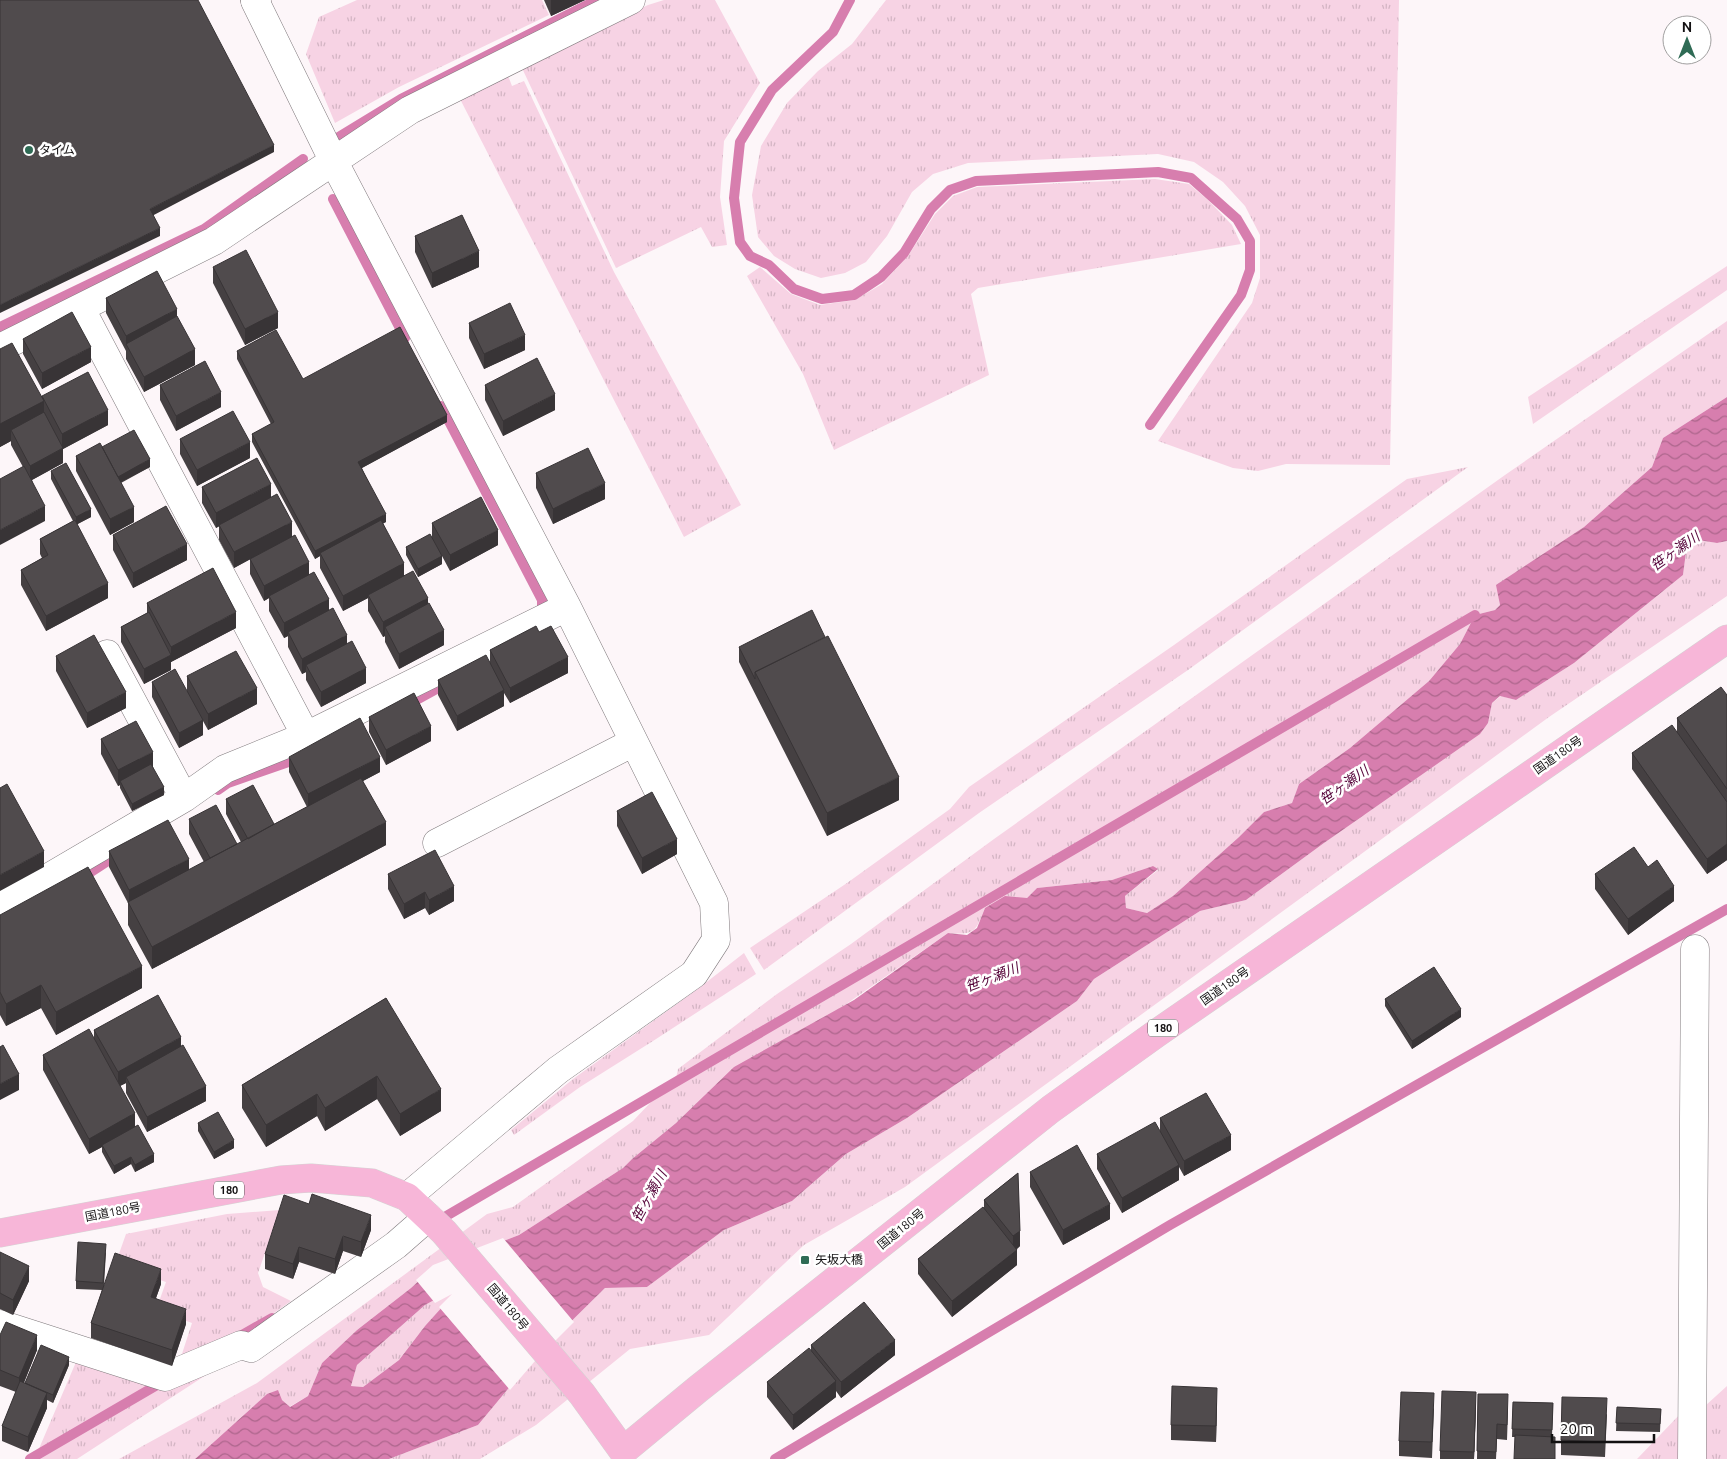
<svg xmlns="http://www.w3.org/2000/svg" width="1727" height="1459" viewBox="0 0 1727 1459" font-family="Ubuntu,'Noto Sans JP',sans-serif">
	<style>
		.grass { fill: url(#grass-tufts) }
		.water { fill: url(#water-waves); fill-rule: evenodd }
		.pier { fill: #fdf6f9 }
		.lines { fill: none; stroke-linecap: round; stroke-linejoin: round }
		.stream { stroke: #d77eae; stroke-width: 10 }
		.minor-casing { stroke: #7f797c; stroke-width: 29 }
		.secondary-casing { stroke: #7f797c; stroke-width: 29 }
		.trunk-casing { stroke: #d5d4d4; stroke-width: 29 }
		.minor { stroke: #fff; stroke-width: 28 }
		.secondary { stroke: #fff; stroke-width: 28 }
		.trunk { stroke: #f7b6d8; stroke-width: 28 }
		.wall { fill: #454042 }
		.shaded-wall { fill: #383436 }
		.building { fill: #504b4d; stroke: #383436 }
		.poi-dot { fill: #2f6b55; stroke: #fff; stroke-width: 2 }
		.labels { text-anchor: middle; stroke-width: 5; stroke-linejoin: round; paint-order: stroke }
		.shield { fill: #fff; stroke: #5a5859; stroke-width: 1 }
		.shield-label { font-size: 11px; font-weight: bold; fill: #131112 }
		.poi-label { font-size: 12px; fill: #131112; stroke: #fff; text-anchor: start }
		.street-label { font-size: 12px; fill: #131112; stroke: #fff }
		.water-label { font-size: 14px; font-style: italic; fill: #57063b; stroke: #fff }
	</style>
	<defs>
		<pattern id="grass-tufts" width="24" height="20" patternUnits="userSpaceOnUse" patternTransform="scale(1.25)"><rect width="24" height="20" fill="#f7d3e4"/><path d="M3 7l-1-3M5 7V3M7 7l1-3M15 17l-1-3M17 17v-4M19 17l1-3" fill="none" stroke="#d3b4c3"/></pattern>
		<pattern id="water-waves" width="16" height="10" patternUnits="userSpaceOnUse" patternTransform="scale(1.25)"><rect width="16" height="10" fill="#d77eae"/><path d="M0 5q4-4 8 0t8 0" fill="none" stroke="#ad668c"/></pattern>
	</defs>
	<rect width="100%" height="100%" fill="#fdf6f9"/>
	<path class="grass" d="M357,0H542L549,15L399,87L335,123L306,54L319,17Z
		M664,0H715L760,83L724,141L720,197L727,245L712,247L701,227L616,268L521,66L648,5Z
		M886,0H1399L1390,465L1286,464L1258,471L1233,468L1158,441L1252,303L1260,278V235L1245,206L1223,182L1194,162L1158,154L968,163L933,174L912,192L887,236L866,262L845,273L821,278L795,269L774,256L758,237L752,195L761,146L787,103L818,71L852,44Z
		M507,73L512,86L524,81L614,272L741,505L684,537L459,97Z
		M1155,179L1189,184L1208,200L1232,225L1241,244L978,288L971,294L989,375L834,450L803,374L747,276L760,267L791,294L820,305L855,300L882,284L908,256L935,214L953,196L977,187Z
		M1727,266V290L1533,424L1528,397Z
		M1727,321V397L1663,438L1652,467L1584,527L1497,585L1500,605L1495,610L1475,615L1460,644L1429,681L1350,748L1299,784L1292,803L1264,812L1239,837L1173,896L1147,913L1126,908L1125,896L1158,870L1153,866L1112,880L1037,888L1027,898L985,908C975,932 976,935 948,933L676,1123L632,1159L623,1168L519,1235L434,1267L411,1288L357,1330L322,1363L308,1396L289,1407L282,1400L267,1394L195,1459H119L257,1383L487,1214L513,1207L633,1121L650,1103L675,1083L678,1069L777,994L851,944L994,839L1505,475Z
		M1468,467L1188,670L979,813L764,970L750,948L847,883L950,809L969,787L1174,645L1407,479Z
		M1699,540L1717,543L1727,541V596L1549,717L905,1187L804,1245L709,1335L630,1349L536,1425L480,1459H389L478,1425L533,1359L605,1288L647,1287L724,1230L792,1201L846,1154L907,1118L1077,1001L1094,979L1200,911L1246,900L1488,723L1492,703L1501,696L1516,700L1574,663L1683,575L1686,552Z
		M744,953L756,974L653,1041L580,1087L514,1135L511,1130L573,1079L699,988Z
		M280,1210L258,1273L263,1287L291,1301L239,1338L180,1360L192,1323L156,1310L166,1282L115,1265L126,1234L227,1214Z
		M464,1284L425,1326L399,1360L363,1387L351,1386L357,1365L425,1305Z
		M76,1362L223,1364L77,1459H25L38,1451Z
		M1727,1386V1459H1705V1406Z
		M1684,1410V1459H1637Z"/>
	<path class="water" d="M1727,397V541L1717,543L1698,540L1686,552L1683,575L1574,663L1516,700L1500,696L1492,703L1488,723L1480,734L1324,843L1246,900L1200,911L1094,979L1077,1001L907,1118L846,1154L792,1201L724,1230L647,1287L605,1288L533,1359L478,1425L389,1459H195L267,1394L278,1390L282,1400L290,1407L308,1396L322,1363L357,1330L411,1288L434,1267L519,1235L623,1168L632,1159L676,1123L734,1067L854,1000L948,933L967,935L977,928L985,908L1005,896L1027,898L1037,888L1112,880L1153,866L1158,869L1125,896L1126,908L1147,913L1173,896L1239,837L1264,812L1292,803L1299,784L1350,748L1429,681L1460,644L1475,615L1495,610L1500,605L1496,585L1584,527L1652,467L1663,438ZM462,1285L425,1326L399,1360L363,1387L351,1386L357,1365L425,1305Z"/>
	<path class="pier" d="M503,1238L574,1322L535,1361L510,1390L439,1307L452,1294L435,1303L416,1280L433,1265Z"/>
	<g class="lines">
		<path class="stream" d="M850,0L833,32L772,90L740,142L734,198L740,242L750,256L769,265L794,289L822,299L854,295L881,277L904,253L931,209L950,190L976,181L1158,172L1191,178L1237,219L1250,241V270L1241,295L1150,425
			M337,138L401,99L597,0
			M333,199L405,338
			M0,327L204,229L303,159
			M441,406L542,600V617
			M407,705L449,682
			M218,790L228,783L300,758
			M80,879L120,853
			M436,1222L1475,615
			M235,1339L272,1318
			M30,1459L164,1381
			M775,1459L1170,1225L1727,909"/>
		<defs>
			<path id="minor" d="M255,1L334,162L567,607L714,903L716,940L694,974L558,1070L407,1197
				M81,309L306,736
				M0,348L214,241L410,110L631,0
				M107,654L184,798
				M437,843L634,742
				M0,906L184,798L225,769L306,736L567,607
				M0,1324L165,1377L241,1345L251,1348L396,1245L428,1217
				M1692,1459L1695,949"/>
			<path id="secondary" d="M255,0H257"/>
			<path id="trunk" d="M0,1233L281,1180L311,1178L372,1183L407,1197L444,1232L582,1394L623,1451L698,1389L1051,1109L1157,1033L1727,639"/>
		</defs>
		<use href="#minor" class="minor-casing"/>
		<use href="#secondary" class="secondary-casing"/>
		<use href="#trunk" class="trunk-casing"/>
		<use href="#minor" class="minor"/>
		<use href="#secondary" class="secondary"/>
		<use href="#trunk" class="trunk"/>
	</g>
	<path class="wall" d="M544,0H585L551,16Z
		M415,236L479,267L432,288L415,252Z
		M213,267L278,328L245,345L213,283Z
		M106,298L177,317L195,365L144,392L126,359V351L106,313Z
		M469,323L525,350L484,369L469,338Z
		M23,339L91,362L42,389L23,354Z
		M0,349L42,398V396L108,425L63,449V463L32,480L45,521L23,467L11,445V441L0,447Z
		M237,351L303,379L447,422L362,468L386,522L383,523L404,576L428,604L444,645L399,669L385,642V636L383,637L368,611V598L343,611L320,568V556L315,559L252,442V434L271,424L237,359Z
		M160,385L221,407L176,431L160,400Z
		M485,385L555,410L503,436L485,400Z
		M180,439L250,458L197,486L180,454Z
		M102,447L150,467L121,483L134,522L110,535L76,471V456Z
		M51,471L91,517L77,524L108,598L46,631L21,585V570L42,558L40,554V539L73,521L51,479Z
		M536,473L605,499L553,524L536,488Z
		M202,487L271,498L292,536L309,575L347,644L366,683L321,707L306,680V672L302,674L288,647V636L284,638L269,611V598L264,601L250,574V559L234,568L219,540V526L216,528L202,503Z
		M432,523L498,545L450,571L442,556V564L418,577L406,555V547L432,537Z
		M113,535L187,560L133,588L113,550Z
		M147,603L236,628L171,662V670L144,684L121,642V627L147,613Z
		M539,632L568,673L510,703L504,693V706L457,731L438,695V680L490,663V650Z
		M739,647L899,800L827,836L739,662Z
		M56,656L126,708L87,728L56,671Z
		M187,676L257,704L208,730L203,721V735L179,748L152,697V682L187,691Z
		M1727,695V860L1707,874L1632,769V753L1677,731V718Z
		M369,717L431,741L386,765L369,732Z
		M101,739L153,767L164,795L132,811L120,788V785L118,786L101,754Z
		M289,757L380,772L363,781L386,845L152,969L128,925V903L109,867V851L189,870L204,862L189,834V819L237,844L241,842L226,814V799L274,824L307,807L289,772Z
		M617,811L677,854L642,874L617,826Z
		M1648,867L1674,901L1628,935L1595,889V874Z
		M388,874L454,901L429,915L425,908L404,919L388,889Z
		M0,915L142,988L56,1035L41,1008L6,1026L0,1015Z
		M386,998L441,1111L400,1136L377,1099L325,1131L317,1116L266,1147L242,1108V1085Z
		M1385,999L1461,1017L1412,1049L1385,1006Z
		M94,1030L181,1047L206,1101L147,1132L126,1093V1083L120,1086L135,1126L154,1162L135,1172L131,1164L114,1174L102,1152V1147L89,1154L43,1070V1055L94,1039Z
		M1160,1118L1231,1150L1184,1176L1179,1167V1180L1122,1213L1097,1169V1154L1160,1132Z
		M198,1123L234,1148L214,1159L198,1131Z
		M1030,1172L1110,1219L1063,1245L1030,1187Z
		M1018,1173L1020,1246L1017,1249V1265L952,1317L918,1274V1259L984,1208V1200Z
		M371,1230L361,1257L343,1251L335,1274L299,1262L293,1279L265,1269V1254Z
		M0,1252L29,1281L13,1315L0,1309Z
		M106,1252L104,1286L161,1284L156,1298L186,1324L172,1366L91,1338V1323L102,1290L76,1289V1281Z
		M0,1335L37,1350L24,1383H25L69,1365L53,1403L47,1400V1408L28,1452L2,1441V1426L16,1392L0,1386Z
		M811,1345L895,1355L841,1398L836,1391V1397L793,1430L767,1397V1382L811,1351Z
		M1478,1394L1508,1410L1507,1440L1497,1439L1496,1459H1477Z
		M1513,1402L1553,1403L1552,1437H1512Z
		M1217,1403L1216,1442L1171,1440V1425Z
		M1476,1407L1474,1459H1440V1451Z
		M1617,1407L1661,1409L1660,1432L1616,1431Z
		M1434,1408L1432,1458L1399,1456V1441Z
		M1607,1414L1605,1457L1561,1455V1440Z"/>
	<path class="shaded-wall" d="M551,0H585L551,16Z
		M274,145V152L150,217V209Z
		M160,228V236L0,313V305Z
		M479,251V267L432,288V273Z
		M177,309V324L126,344V336Z
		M278,312V328L245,345V329Z
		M525,335V350L484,369V354Z
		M91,347V362L42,389V373Z
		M195,349V365L144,392V377Z
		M221,392V407L176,431V416Z
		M555,394V410L503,436V421Z
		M44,401V423L11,430V441L0,447V424Z
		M108,410V425L63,449V463L30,481V466L62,449V434Z
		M447,415V422L358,470V462Z
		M250,442V458L197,486V470Z
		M150,459V467L117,484V477Z
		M605,483V499L553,524V509Z
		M271,484V499L216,528V513Z
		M45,506V521L0,545V530Z
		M134,507V522L110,535V519Z
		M91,509V517L76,525V517Z
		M386,514V522L322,556L320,553V556L315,559V551Z
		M292,522V537L234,568V552Z
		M498,530V545L450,571V555Z
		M187,544V560L133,588V573Z
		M442,556V564L418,577V569Z
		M309,562V577L269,596V598L264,601V586Z
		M404,563V579L368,595V598L343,611V596Z
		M108,583V598L46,631V616Z
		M428,598V613L385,627V636L383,637V622Z
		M329,599V614L288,632V636L284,638V623Z
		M236,612V628L171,662V670L144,684V669L171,655V647Z
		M444,630V645L399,669V654Z
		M347,635V650L306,665V672L302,674V659Z
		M568,657V673L510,703V688Z
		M366,668V683L321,707V692Z
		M257,688V704L208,730V714Z
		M504,690V706L457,731V716Z
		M126,692V708L87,728V713Z
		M203,720V735L179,748V733Z
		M431,726V741L386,765V750Z
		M153,752V767L120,781V785L118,786V770Z
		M380,757V772L308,810V794Z
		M899,777V800L827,836V813Z
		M164,787V795L132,811V804Z
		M386,822V845L152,969V947Z
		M677,839V854L642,874V858Z
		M1727,844V860L1707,874V859Z
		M44,851V867L0,891V875Z
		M189,859V874L129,905V890Z
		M454,886V901L429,915V900Z
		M1674,886V901L1628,935V919Z
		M425,892V908L404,919V904Z
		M142,966V988L56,1035V1012Z
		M41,985V1008L6,1026V1004Z
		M1461,1009V1017L1412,1049V1041Z
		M181,1037V1053L126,1077V1083L118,1087V1072Z
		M19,1074V1090L0,1100V1084Z
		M377,1076V1099L325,1131V1108Z
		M206,1086V1101L147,1132V1117Z
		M441,1089V1111L400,1136V1114Z
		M317,1094V1116L266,1147V1125Z
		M135,1113V1128L102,1145V1147L89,1154V1139Z
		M1231,1135V1150L1184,1176V1161Z
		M234,1140V1148L214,1159V1152Z
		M154,1154V1162L135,1172V1165Z
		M131,1157V1164L114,1174V1166Z
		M1179,1165V1180L1122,1213V1198Z
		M1110,1204V1219L1063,1245V1230Z
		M371,1215V1230L361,1257V1242Z
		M1020,1231V1246L1013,1252V1236Z
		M343,1236V1251L335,1274V1259Z
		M299,1247V1262L293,1279V1264Z
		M1017,1250V1265L952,1317V1301Z
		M29,1266V1281L13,1315V1300Z
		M161,1269V1284L151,1312V1297Z
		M186,1309V1324L172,1366V1350Z
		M37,1335V1350L19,1394V1378Z
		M895,1340V1355L841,1398V1382Z
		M69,1357V1365L53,1403V1395Z
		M836,1381V1397L793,1430V1415Z
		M1217,1388V1403L1216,1442V1426Z
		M1476,1392V1407L1474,1459V1452Z
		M47,1393V1408L28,1452V1437Z"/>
	<path class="building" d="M0,0H198L274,145L150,209L160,228L0,305Z
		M462,215L479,251L432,273L415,236Z
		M246,250L278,312L245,329L213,267Z
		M157,271L177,309L126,336L106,298Z
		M510,303L525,335L484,354L469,323Z
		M72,312L91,347L42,373L23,339Z
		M177,316L195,349L144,377L126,344Z
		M400,327L447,415L358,462L386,514L315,551L252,434L274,422L237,351L276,330L303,379Z
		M12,343L44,401L0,424V349Z
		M537,358L555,394L503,421L485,385Z
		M205,361L221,392L176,416L160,385Z
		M88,372L108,410L62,434L42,396Z
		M233,411L250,442L197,470L180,439Z
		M44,412L63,448L30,466L11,430Z
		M134,430L150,459L118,477L102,447Z
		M100,443L134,507L110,519L76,456Z
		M588,448L605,483L553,509L536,473Z
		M257,458L271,484L216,513L202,487Z
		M66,463L91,509L76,517L51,471Z
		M24,466L45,506L0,530V479Z
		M277,494L292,522L234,552L219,525Z
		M481,497L498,530L450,555L432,523Z
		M166,506L187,544L133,573L113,535Z
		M75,520L108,583L46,616L21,570L48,555L40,539Z
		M381,520L404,563L343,596L320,553Z
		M430,534L442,556L418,569L406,547Z
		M295,535L309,562L264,586L250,559Z
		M213,568L236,612L171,647L147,603Z
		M413,571L428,598L383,622L368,595Z
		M314,572L329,599L284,623L269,596Z
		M429,603L444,630L399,654L385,627Z
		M333,608L347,635L302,659L288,632Z
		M812,610L825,637L755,672V679L739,647Z
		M149,612L171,655L144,669L121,627Z
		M536,626L539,632L551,626L568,657L510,688L490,650Z
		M94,635L126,692L87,713L56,656Z
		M828,636L899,777L827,813L755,672Z
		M352,641L366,668L321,692L306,665Z
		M236,651L257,688L208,714L187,676Z
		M486,655L504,690L457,716L438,680Z
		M175,669L203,720L179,733L152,682Z
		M1721,687L1727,695V789L1677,718Z
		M414,693L431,726L386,750L369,717Z
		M360,718L380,757L308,794L289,757Z
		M136,721L153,752L118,770L101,739Z
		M1672,725L1727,802V844L1707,859L1632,753Z
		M151,764L164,787L132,804L120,781Z
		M361,778L386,822L152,947L128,902Z
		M7,784L44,851L0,875V788Z
		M253,785L274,824L248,839L226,799Z
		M652,792L677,839L642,858L617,811Z
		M216,805L237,844L210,858L189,819Z
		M168,820L189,859L129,890L109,851Z
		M1634,847L1648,867L1657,860L1674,886L1628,919L1595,874Z
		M435,850L454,886L429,900L425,892L404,904L388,874Z
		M88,867L142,966L56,1012L41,985L6,1004L0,992V915Z
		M1434,967L1461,1009L1412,1041L1385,999Z
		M158,995L181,1037L118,1072L94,1030Z
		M386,998L441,1089L400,1114L377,1076L325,1108L317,1094L266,1125L242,1085Z
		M89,1029L135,1113L89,1139L43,1055Z
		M3,1045L19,1074L0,1084V1047Z
		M183,1045L206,1086L147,1117L126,1077Z
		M1206,1093L1231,1135L1184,1161L1160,1118Z
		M218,1112L234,1140L214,1152L198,1123Z
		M1155,1122L1179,1165L1122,1198L1097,1154Z
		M138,1125L154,1154L135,1165L131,1157L114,1166L102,1145Z
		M1077,1145L1110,1204L1063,1230L1030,1172Z
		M1018,1173L1020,1231L1013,1236L984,1200Z
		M312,1194L371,1215L361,1242L343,1236L335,1259L299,1247L293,1264L265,1254L284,1195L309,1204Z
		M983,1207L1017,1250L952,1301L918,1259Z
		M78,1242L106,1244L103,1283L76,1281Z
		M0,1252L29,1266L13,1300L0,1293Z
		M115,1253L161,1269L151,1297L186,1309L172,1350L91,1323Z
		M864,1302L895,1340L841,1382L811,1345Z
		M6,1322L37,1335L19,1378L0,1370V1335Z
		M41,1345L69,1357L53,1395L25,1383Z
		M809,1348L836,1381L793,1415L767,1382Z
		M20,1381L47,1393L28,1437L2,1426Z
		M1172,1386L1217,1388L1216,1426L1171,1425Z
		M1442,1391L1476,1392L1474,1452L1440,1451Z
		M1401,1392L1434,1393L1432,1442L1399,1441Z
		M1478,1394H1508L1507,1425L1497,1424L1496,1452L1477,1451Z
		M1562,1397L1607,1398L1605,1442L1561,1440Z
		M1513,1402L1553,1403L1552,1430L1512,1429Z
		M1617,1407L1661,1409L1660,1424L1616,1423Z
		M1515,1435L1555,1437V1459H1514Z"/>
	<g class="poi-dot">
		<circle cx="29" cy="150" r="5"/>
		<rect x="800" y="1255" width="10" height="10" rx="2.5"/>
	</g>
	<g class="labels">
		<g class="shield">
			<rect x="1148" y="1019.5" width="30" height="17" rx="4"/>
			<rect x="214" y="1181.5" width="30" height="17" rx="4"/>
		</g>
		<g class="shield-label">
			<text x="1163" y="1032">180</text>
			<text x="229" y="1194">180</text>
		</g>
		<g class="poi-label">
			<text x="39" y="154">タイム</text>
			<text x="815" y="1264">矢坂大橋</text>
		</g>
		<g class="street-label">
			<text transform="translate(1558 755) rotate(-35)" y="4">国道180号</text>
			<text transform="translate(1225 986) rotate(-35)" y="4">国道180号</text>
			<text transform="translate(113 1212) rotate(-11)" y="4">国道180号</text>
			<text transform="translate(901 1229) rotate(-39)" y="4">国道180号</text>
			<text transform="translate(508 1307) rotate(50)" y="4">国道180号</text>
		</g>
		<g class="water-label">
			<text transform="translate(1675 551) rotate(-35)" y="5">笹ヶ瀬川</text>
			<text transform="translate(1344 785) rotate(-35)" y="5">笹ヶ瀬川</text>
			<text transform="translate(992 977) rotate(-21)" y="5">笹ヶ瀬川</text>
			<text transform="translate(649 1196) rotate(-61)" y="5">笹ヶ瀬川</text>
		</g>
	</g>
	<g transform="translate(1687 40)"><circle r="24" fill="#ffffff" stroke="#a1a0a0"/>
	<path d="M0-4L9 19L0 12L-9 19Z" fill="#2f6b55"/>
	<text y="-8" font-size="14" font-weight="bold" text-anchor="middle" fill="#131112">N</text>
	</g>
	<path d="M1552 1434v8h102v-8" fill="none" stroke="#131112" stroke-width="2.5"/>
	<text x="1560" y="1434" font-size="15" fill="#131112" stroke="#ffffff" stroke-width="4" paint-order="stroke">20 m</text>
</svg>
